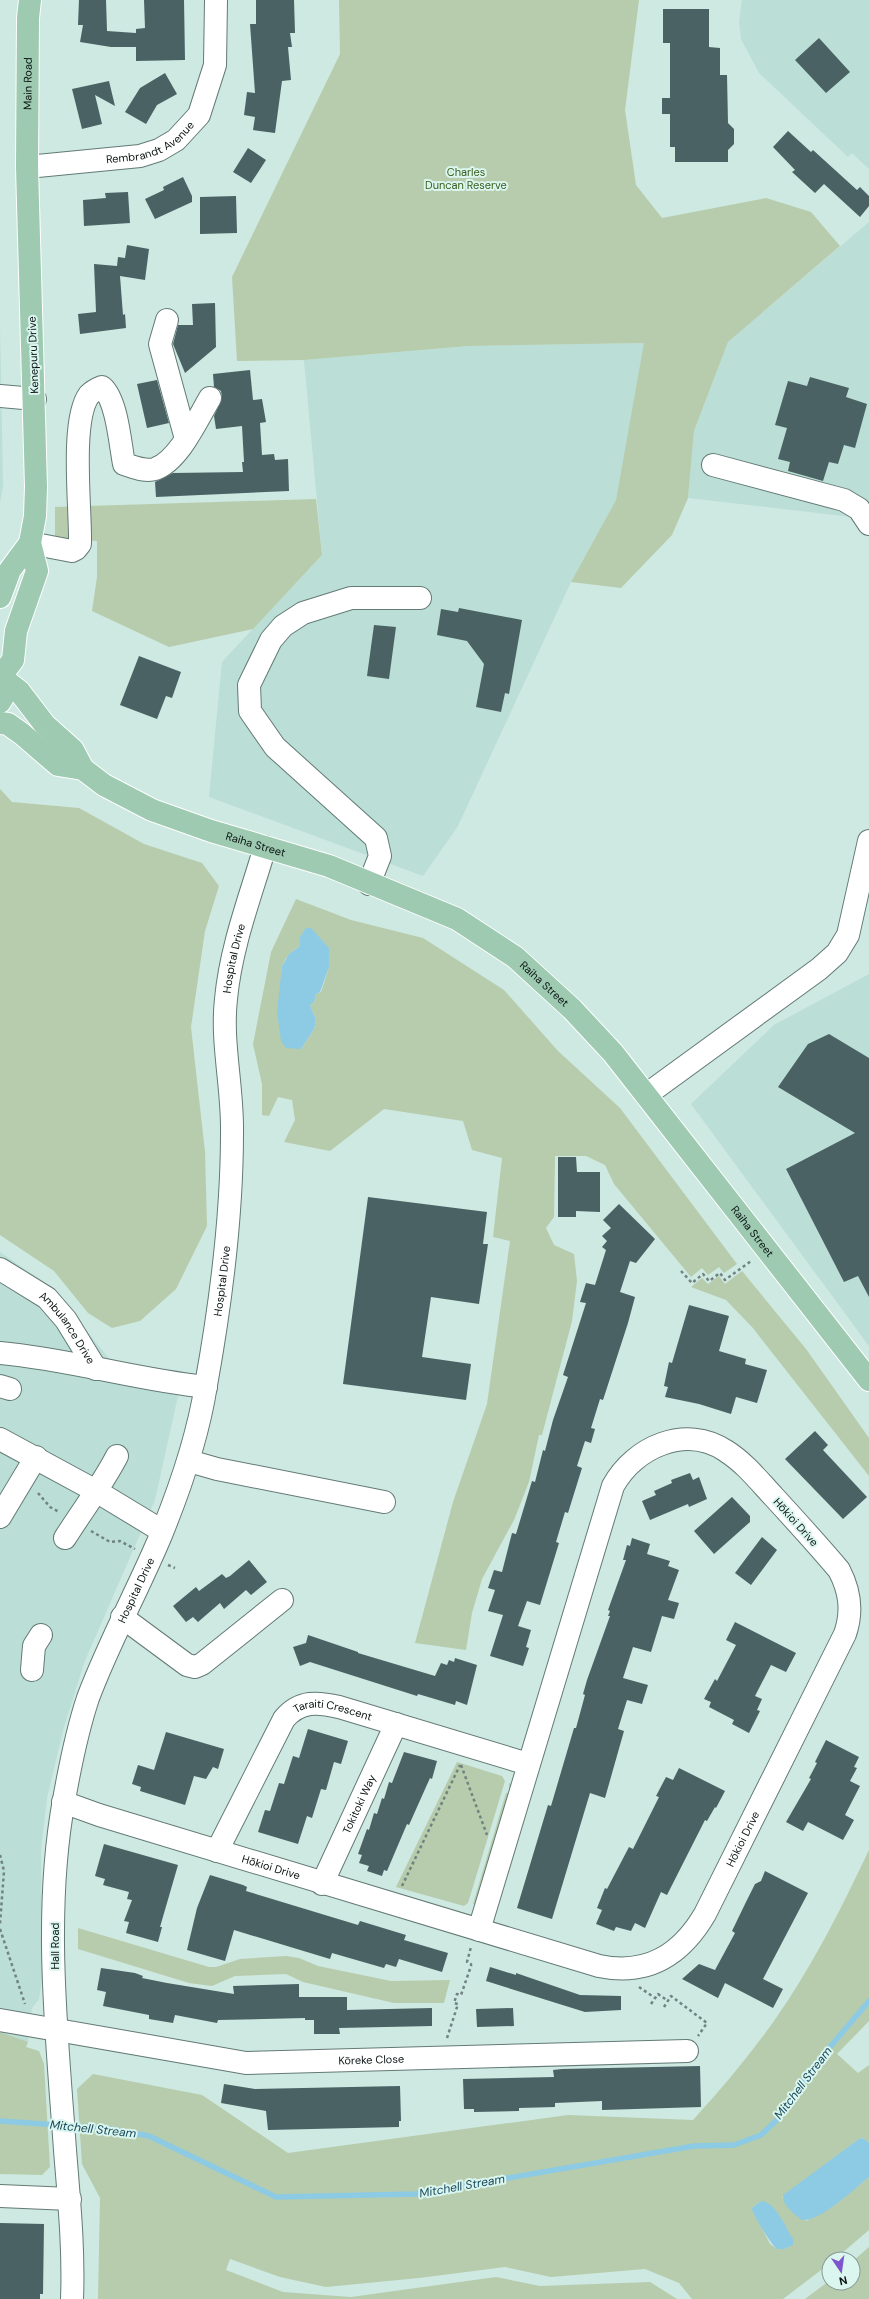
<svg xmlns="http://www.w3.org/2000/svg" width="869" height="2299" viewBox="0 0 869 2299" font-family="'DM Sans',sans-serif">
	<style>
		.built { fill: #bbded6 }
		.green { fill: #b7ccac; fill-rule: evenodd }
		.water { fill: #8dcae4 }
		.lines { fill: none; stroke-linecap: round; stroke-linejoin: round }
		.stream { stroke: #8dcae4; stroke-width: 5.5 }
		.building { fill: #4a6264 }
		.minor-casing { stroke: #637a75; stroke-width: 24 }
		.major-casing { stroke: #fff; stroke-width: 24 }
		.path { stroke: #718380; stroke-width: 2.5; stroke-dasharray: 3 3; stroke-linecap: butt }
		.minor { stroke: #fff; stroke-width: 22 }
		.major { stroke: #9dcab0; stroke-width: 22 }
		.labels { text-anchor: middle; stroke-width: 4; stroke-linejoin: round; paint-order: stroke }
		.street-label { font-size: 11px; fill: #0a1312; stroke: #dbf5ef }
		.park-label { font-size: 11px; fill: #3b6020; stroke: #dbf5ef }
		.water-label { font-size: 12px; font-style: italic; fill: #16495b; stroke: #dbf5ef }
	</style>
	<rect width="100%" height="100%" fill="#cee8e2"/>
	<path class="built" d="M742,0H869V169L852,153L848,157L759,73L741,39L739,22Z
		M869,222V519L688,498L694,431L728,342Z
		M0,326L3,486L0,503Z
		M645,343L616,500L571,582L458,826L423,876L209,797L222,662L322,555L304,360L468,346Z
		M869,974V1346L691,1104L774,1025Z
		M0,1252L51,1287L111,1361L183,1373L155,1500L84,1663L64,1727L47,1798L41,1849L42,1979L39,1999L32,2008L28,2042L0,2032Z"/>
	<path class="green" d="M339,0H639L625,110L636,185L662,218L766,198L811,212L840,246L728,342L694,431L688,498L672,535L621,588L571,582L616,500L644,343L468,346L304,360L237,361L232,277L340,54Z
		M316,499L322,555L253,629L169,647L92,611L97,577V541L55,538V507Z
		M0,789L12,802L79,808L144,844L202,863L219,886L205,931L191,1027L205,1152L207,1226L176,1289L140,1321L112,1328L88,1313L54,1271L0,1235Z
		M296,899L351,920L423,938L504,990L558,1051L620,1108L737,1264L724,1273L719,1267L708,1275L702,1268L691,1277L614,1184L605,1165L586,1156H555L554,1217L546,1228L554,1245L574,1254L577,1281L572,1321L542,1435H539L529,1482L514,1520L482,1579L472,1613L466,1650L415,1643L453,1502L487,1404L510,1241L493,1237L502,1158L472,1150L463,1121L384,1109L330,1151L284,1142L295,1120L292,1100L278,1097L269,1116L262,1115V1084L253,1044L271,952ZM300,937L329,948V967L321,992L316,994L314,1002L310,1005L316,1020L314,1029L301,1049C294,1026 277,990 282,967C285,957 292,951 300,946Z
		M742,1271L806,1349L869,1438V1476L752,1327L726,1300L691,1287L702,1278L708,1284L719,1276L725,1284Z
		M457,1762L502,1776L505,1781L468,1903L464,1906L396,1887Z
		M509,1783L514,1785L477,1906L473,1904L506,1793H509Z
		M869,1850V2021L837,2054L858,2073L869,2065V2143L863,2138L859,2139L782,2197L806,2221L832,2207L869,2177V2230L835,2259H829V2264L783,2299H692L679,2283L645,2269L551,2277L505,2267L419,2278L326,2287L280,2277L230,2259L226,2270L283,2292L351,2297L496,2277L540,2286L650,2282L677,2299H98L100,2198L82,2164L77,2089L93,2074L202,2095L288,2153L568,2115L693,2120C722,2088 749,2056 774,2021C811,1969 842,1907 869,1850ZM761,2201L788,2248L777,2249L770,2244L752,2208Z
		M78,1928L209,1967H216L240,1959L286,1956L299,1958L318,1966L391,1981L450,1980L444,2003H394L303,1982L286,1974L235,1976L212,1986L189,1983L78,1949Z
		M0,2032L28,2042L26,2047L39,2051L44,2064L50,2167L42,2175L0,2174Z
		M869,2247V2299H805L829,2281V2283H853V2261Z"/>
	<path class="water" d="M306,928H311L329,948V967L320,992L316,994L314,1002L310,1005L316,1020L314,1029L301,1049L286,1048L281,1041L277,1012L282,966L289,954L300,946V937Z
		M863,2138L869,2143V2177C854,2189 820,2222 802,2220C794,2214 782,2205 783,2195L859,2139Z
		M761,2201C776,2202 785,2227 793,2239V2245L784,2249H777C772,2246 751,2212 752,2208Z"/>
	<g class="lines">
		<path class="stream" d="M0,2121L58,2125
			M67,2125L110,2129L149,2136L276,2197L415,2194L694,2146L734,2145L761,2135L780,2117L813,2067L869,2001"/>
	</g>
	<path class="building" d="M79,0H106L107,31L136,33V29L145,28L144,0H184L185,60L136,61V47H111L80,42L83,25H78Z
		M256,0H294L295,33H290L292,47H288L291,80L282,81L275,133L253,130L255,117L244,115L247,92L255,93L250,24H256Z
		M663,9H709V47L720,48V75H727L728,123L734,129V144L728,150V162H675V147H670V114H662V98H670V43H663Z
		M819,38L850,72L826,93L795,60Z
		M165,73L177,94L157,105L146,124L125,112L140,88Z
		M109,81L115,106L95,95L102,124L82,129L72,89Z
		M788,131L811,152L813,150L857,190L860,187L869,196V206L860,217L824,184L815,193L792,172L795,170L773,147Z
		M248,148L266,160L251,183L233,172Z
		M183,177L192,196V202L155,219L145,199L164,190L163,187Z
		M128,192L130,223L84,226L83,200L106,198L105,193Z
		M236,196L237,233L200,234V197Z
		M127,245L149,249L145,280L120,276L123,315L125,314L126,328L80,334L78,314L96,312L94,264L117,266L118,257L125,258Z
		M215,303L216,347L185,373L173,344L178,325H193L192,304Z
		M250,370L253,400L262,399L266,422L260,423L262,455L274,454L275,460L288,459L289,491L156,497L155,482L173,473L243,472L242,462H244L242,426L216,429L214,416L222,398L221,391L214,387L213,374Z
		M810,377L849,388L846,397L867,404L855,448L844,445L838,464L829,462L823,481L788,471L790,462L778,459L787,428L775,425L788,381L807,386Z
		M157,380L169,423L147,428L137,384Z
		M459,608L522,620L509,694L505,693L501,712L476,707L484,664L467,641L437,635L441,609L458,612Z
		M374,625L396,627L389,679L367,676Z
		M139,656L181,672L172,698L166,696L157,719L120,705Z
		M829,1034L869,1058V1297L858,1276L844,1282L786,1169L855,1133L778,1087L808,1044Z
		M558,1157H576L577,1172H600V1212L576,1211V1217H558Z
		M368,1197L487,1212L483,1244H488L479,1304L431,1297L422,1357L471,1364L466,1400L343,1384Z
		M619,1204L655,1239L636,1263L630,1261L620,1292L635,1297L628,1323L603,1400L600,1399L591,1428L595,1429L591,1443L585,1441L577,1466L582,1468L568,1513L565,1512L556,1542L559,1543L540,1605L527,1601L518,1626L531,1630L526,1647L529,1648L523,1666L490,1656L503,1615L488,1611L495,1590L488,1588L494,1570L502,1572L512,1533L516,1534L532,1481L535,1482L543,1450L545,1451L553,1420L568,1377L563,1375L586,1303L580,1302L586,1283L595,1285L606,1250L602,1247L607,1241L602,1236L611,1228L603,1220Z
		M689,1305L729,1316L719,1351L746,1359L745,1364L767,1370L757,1403L736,1397L731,1414L699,1404L665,1397L668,1387L664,1386L669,1362L672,1363Z
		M815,1431L828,1445L823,1450L867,1497L843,1519L785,1459Z
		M690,1473L693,1480L699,1477L707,1499L689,1507L688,1504L650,1520L642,1501L656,1495L654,1491L672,1483L671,1480Z
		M732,1497L750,1516V1522L714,1554L694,1531Z
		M762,1537L777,1550L751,1585L735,1573Z
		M632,1538L650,1544L647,1554L670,1561L668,1566L679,1570L668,1600L679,1603L674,1619L662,1616L651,1652L633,1647L623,1678L648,1685L642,1704L627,1700L618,1729L624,1731L605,1798L590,1793L552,1919L517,1908L548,1805L551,1806L574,1728H576L585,1695L583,1694L587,1680L610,1616H608L610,1611L608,1610L626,1560H623L627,1545L630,1546Z
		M249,1560L267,1582L251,1595L246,1590L224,1609L220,1603L198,1622L193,1617L186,1622L173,1606L196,1587L199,1591L222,1574L226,1578L230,1576Z
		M735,1622L796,1653L786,1672L771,1665L755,1696L762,1699L757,1710L760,1711L749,1733L732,1724L734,1720L709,1707L711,1702L704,1699L715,1679L717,1681L736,1645L726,1640Z
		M308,1635L358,1652V1653L435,1676L441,1663L447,1665L449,1660L454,1662L455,1658L477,1665L467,1705L456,1701L455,1705L418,1694L417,1696L310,1662L300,1666L293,1647L306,1643Z
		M308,1729L348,1741L341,1764L334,1762L326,1790L321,1789L312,1818L307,1816L298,1844L258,1832L265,1810L270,1811L279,1783L284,1784L293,1756L299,1758Z
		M166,1732L224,1749L218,1769L213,1767L206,1779L194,1776L185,1805L140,1791L141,1787L132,1784L138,1765L154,1770Z
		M826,1740L859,1757L854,1767L857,1768L850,1781L860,1786L845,1815L854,1820L843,1840L808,1822L803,1831L786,1822L811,1779L809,1778L817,1763L815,1762Z
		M404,1752L437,1761L432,1779L430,1778L409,1825L407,1824L387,1871L384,1870L382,1876L367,1871L369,1866L359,1863L362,1855L358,1854L367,1829L369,1830L374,1813L377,1814L382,1798L384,1799L389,1782L392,1783Z
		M679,1768L725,1791L716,1808L715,1807L707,1821L705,1820L667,1895L661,1892L645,1928L635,1923L631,1931L616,1927L614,1931L596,1924L602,1910L597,1908L605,1888L607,1889L629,1847L633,1849L659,1797L656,1796L666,1777L673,1780Z
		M104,1844L178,1865L160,1927H162L158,1942L126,1933L129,1922L124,1921L132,1900L127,1899L129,1892L103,1885L105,1879L95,1876Z
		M765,1871L808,1893L763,1979L783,1989L773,2008L725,1983L718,1998L682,1979L699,1964L715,1970L735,1933L732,1931L746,1902L755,1884L761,1881Z
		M210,1875L243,1885L247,1887L246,1891L358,1925L360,1921L406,1935L404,1940L448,1953L442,1972L399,1959L396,1967L386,1964L384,1968L332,1953L330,1959L234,1930L225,1961L187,1950L197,1908Z
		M490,1967L516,1975V1973L580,1995L621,1996V2010L585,2012L486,1981Z
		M101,1968L135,1973L143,1976L142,1978L167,1983L234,1994L233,1986L299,1984V1997H347V2010L432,2008V2026L339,2028L340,2034H314V2020H305V2018L218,2020L217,2023L175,2015L173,2023L149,2019V2015L103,2006L106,1992L97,1990Z
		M513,2008L514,2026L477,2027L476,2009Z
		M700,2066L701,2107L602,2110V2101L555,2103V2107L519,2108V2111L474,2112V2109H464L463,2079L554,2077L553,2070L562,2069Z
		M224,2084L255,2089L400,2086L401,2121H399V2127L268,2130L266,2111L221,2103Z
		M0,2223L44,2224L43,2294H40V2299H0Z"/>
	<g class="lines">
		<defs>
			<g id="minor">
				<path id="s1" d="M27,167L140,156L159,150L176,140L199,115L215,65L216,0"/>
				<path d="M167,320L160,344L186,439"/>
				<path d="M0,396L35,399"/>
				<path d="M713,465L844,500L859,509L869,524"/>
				<path d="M30,543L72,551L76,549L80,544C81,511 70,421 89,395C93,391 97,389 102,387C117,400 120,443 124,464C134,467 145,472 155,469C179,461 198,418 210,398"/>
				<path d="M369,884L380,856L376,838L275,747L250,711L249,685L271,640L283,626L303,613L351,598H420"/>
				<path d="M646,1095L819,969L837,953L848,935L869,841"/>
				<path id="s2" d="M0,1269L47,1298L66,1320L96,1369"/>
				<path d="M0,1353C69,1359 137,1380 206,1387"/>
				<path d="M0,1386L10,1389"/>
				<path d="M0,1439L96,1491L162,1531"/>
				<path d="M189,1461L217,1469L384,1502"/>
				<path d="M0,1517L36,1457"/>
				<path d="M65,1538C82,1511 102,1485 117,1456"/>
				<path d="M122,1617L187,1665L195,1667L202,1664L282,1600"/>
				<path d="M32,1670L34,1646L41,1635"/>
				<path id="s3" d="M63,1802L99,1815L599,1966C647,1976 681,1955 705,1914L845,1634C853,1611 850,1591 839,1570C818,1545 796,1521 774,1497C759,1481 745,1463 726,1451C686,1424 634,1447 613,1486L479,1930"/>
				<path id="s4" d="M217,1851L284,1719C300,1700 318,1702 339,1707L528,1764"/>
				<path id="s5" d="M322,1884L396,1724"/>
				<path id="s6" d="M0,2020L246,2063L687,2051"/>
				<path d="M0,2196L70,2199"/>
				<path id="s7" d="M72,2299C74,2249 69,2200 65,2150C57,2036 43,1913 64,1800C70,1766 77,1731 88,1698C109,1642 138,1590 161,1535C181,1486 198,1437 206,1385C221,1302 232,1217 232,1133C233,1088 221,1043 226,999C231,946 250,898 265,847"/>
			</g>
			<g id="major">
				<path d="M0,597L10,570L30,543"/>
				<path id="s8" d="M3,673L13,660L16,631L37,571L30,543L35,516L36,487L27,167L28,18L30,0"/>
				<path id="s9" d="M6,681L19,691L45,725L73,750L83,769L104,785L152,810L211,831L329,866L457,919L515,957L572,1009L613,1053L869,1380"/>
				<path d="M0,702C7,692 9,680 1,670"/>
				<path d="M0,723L8,724L22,734L58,765L83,769"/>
			</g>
		</defs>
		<use href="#minor" class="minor-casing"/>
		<use href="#major" class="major-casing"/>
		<path class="path" d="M681,1271L692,1283L703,1274L709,1281L720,1273L725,1280L751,1261
			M38,1493L50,1507L59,1512
			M91,1531L110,1542L120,1541L135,1549
			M168,1565L175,1568
			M461,1765L487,1835
			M0,1855L4,1871L0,1924
			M402,1886L460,1765
			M0,1929L25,2004
			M639,1987L655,1998
			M651,2004L658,1994L668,2001
			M664,2007L671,1996L707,2023L698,2036
			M447,2038L458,2004L454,2003L457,1994L461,1995L471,1966V1964L467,1962L471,1947"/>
		<use href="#minor" class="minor"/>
		<use href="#major" class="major"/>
	</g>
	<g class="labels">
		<g class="street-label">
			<text dy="4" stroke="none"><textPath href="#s8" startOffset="598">Main Road</textPath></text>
			<text dy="4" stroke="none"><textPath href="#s1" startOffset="128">Rembrandt Avenue</textPath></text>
			<text transform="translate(33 355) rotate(-92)" y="4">Kenepuru Drive</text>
			<text dy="4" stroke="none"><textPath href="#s9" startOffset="308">Raiha Street</textPath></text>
			<text dy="4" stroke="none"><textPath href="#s7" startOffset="1370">Hospital Drive</textPath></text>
			<text dy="4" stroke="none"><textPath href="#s9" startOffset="632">Raiha Street</textPath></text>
			<text dy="4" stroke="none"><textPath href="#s9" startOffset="956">Raiha Street</textPath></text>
			<text dy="4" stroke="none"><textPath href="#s7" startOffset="1046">Hospital Drive</textPath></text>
			<text dy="4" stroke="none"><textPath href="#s2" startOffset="91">Ambulance Drive</textPath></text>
			<text transform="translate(796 1522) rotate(48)" y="4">Hōkioi Drive</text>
			<text dy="4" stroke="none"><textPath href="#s7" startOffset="723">Hospital Drive</textPath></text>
			<text dy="4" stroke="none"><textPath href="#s4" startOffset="202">Taraiti Crescent</textPath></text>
			<text dy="4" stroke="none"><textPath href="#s5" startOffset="88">Tokitoki Way</textPath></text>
			<text dy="4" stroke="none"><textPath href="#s3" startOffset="772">Hōkioi Drive</textPath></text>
			<text dy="4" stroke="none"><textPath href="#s3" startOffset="218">Hōkioi Drive</textPath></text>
			<text transform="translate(55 1946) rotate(-90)" y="4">Hall Road</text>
			<text dy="4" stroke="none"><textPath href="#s6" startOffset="375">Kōreke Close</textPath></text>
		</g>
		<g class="park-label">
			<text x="466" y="176">Charles<tspan x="466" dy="13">Duncan Reserve</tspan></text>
		</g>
		<g class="water-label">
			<text transform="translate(803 2083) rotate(-53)" y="4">Mitchell Stream</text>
			<text transform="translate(93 2129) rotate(6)" y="4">Mitchell Stream</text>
			<text transform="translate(462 2186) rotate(-10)" y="4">Mitchell Stream</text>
		</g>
	</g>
	<g transform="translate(841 2271) rotate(167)"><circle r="19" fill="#dbf5ef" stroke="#879b97"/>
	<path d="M0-3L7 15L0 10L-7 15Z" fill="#7d55cf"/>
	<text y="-6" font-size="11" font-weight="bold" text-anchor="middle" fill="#0a1312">N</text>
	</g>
</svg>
